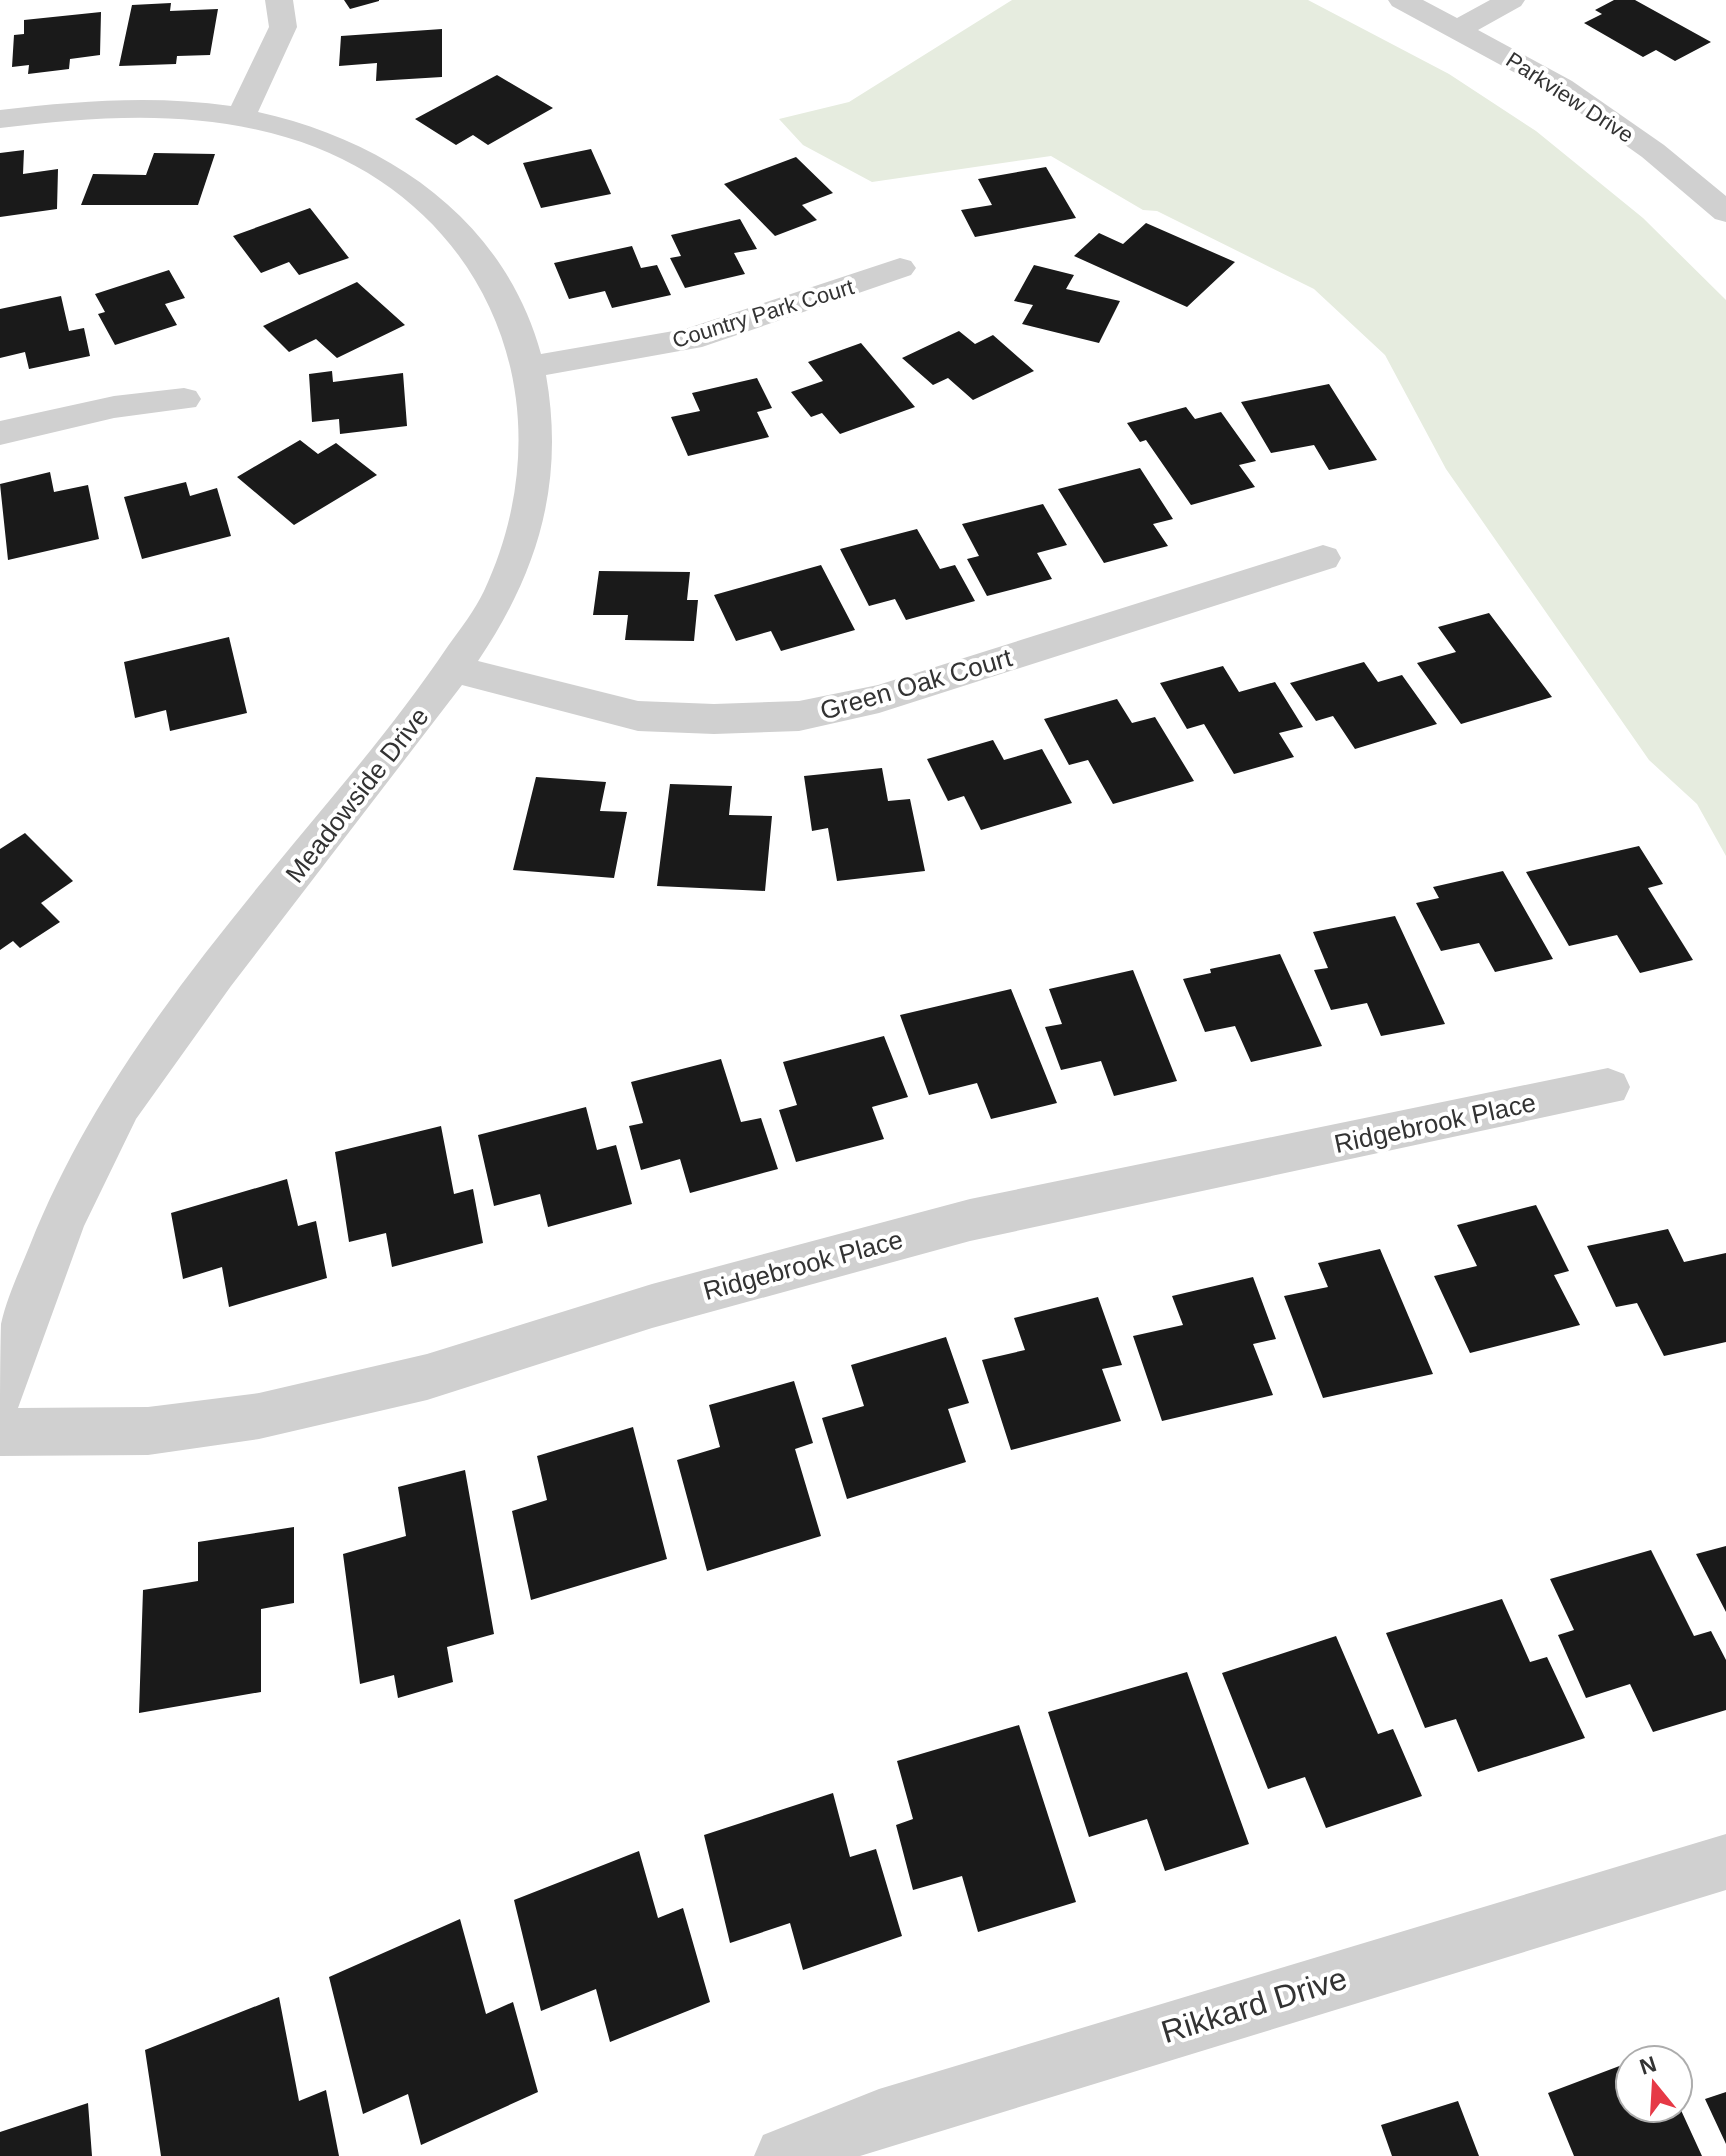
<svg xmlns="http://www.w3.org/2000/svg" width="1726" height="2156" viewBox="0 0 1726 2156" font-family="Arial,sans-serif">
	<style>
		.green { fill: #e6ecdf }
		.building { fill: #1a1a1a }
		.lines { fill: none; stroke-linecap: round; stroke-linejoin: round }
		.minor { fill: #d0d0d0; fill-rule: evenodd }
		.labels { text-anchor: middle; stroke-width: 8; stroke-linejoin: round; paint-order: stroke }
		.far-street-label { font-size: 22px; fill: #333; stroke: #fff }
		.street-label { font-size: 26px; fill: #333; stroke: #fff }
		.near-street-label { font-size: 32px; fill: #333; stroke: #fff }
	</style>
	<rect width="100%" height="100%" fill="#fff"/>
	<path class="green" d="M1012,0H1308L1449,74L1536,131L1643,218L1726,300V856L1697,804L1649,760L1446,469L1385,355L1314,289L1157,211L1143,210L1051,156L872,182L803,145L779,119L849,102Z"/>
	<path class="building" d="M344,0H379V1L350,9Z
		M1614,0H1635L1711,42L1675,61L1656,50L1643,57L1584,23L1602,14L1595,10Z
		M171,3L170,11L218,9L210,55L177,56L176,64L119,66L132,5Z
		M101,12L100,55L70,59L69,69L28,74L29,65L12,67L14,35L24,34V20Z
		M442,29V77L376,81L377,63L339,66L341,36Z
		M497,75L553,108L488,145L473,135L456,145L415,119Z
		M591,149L611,194L541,208L523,163Z
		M24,150L23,174L58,169L57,209L0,217V153Z
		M154,153L215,154L198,205H81L93,174L146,175Z
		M796,157L833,193L802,205L817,220L775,236L724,184Z
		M1046,167L1076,218L975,237L961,210L992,205L978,179Z
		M310,208L349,258L299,275L289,262L261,273L233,236Z
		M740,219L757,249L734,253L745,274L685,288L670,258L681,256L671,235Z
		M1146,223L1235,262L1187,307L1074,256L1099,233L1123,244Z
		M632,246L641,268L657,265L671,295L612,308L605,291L569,299L554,263Z
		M1034,265L1074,275L1066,289L1120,301L1099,343L1022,324L1033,305L1014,301Z
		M169,270L185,298L165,304L177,325L115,345L98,314L105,312L95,294Z
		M357,282L405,325L337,358L316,339L289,352L263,326Z
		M61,296L69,331L84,328L90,356L29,369L25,352L0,358V309Z
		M959,331L975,344L993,335L1034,371L973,400L948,378L933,385L902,358Z
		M861,343L915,407L840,434L822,413L811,417L791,392L823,381L808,362Z
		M332,371L333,382L403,373L407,426L340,434L339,419L312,422L309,374Z
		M757,378L772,408L757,412L769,437L688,456L671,417L700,411L692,393Z
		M1329,384L1377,460L1329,470L1314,445L1271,453L1241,402Z
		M1186,407L1195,419L1221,412L1256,461L1239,465L1255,487L1191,505L1146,440L1140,442L1127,423Z
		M300,440L318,454L336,443L377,475L294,525L237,477Z
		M1140,468L1173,519L1153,524L1168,546L1104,563L1058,489Z
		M50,472L54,492L88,485L99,539L8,560L0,484Z
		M186,482L190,496L217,488L231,536L142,559L124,497Z
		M1043,504L1067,545L1037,553L1052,579L987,596L967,559L979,556L962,524Z
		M917,529L940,569L955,565L975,601L906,620L895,599L869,606L840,549Z
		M821,565L855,630L781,651L771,631L736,641L714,595Z
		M599,571L690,572L687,600H698L694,641L625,640L628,615H593Z
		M1489,613L1552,697L1461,724L1417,663L1456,652L1438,627Z
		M229,637L247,713L170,731L166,710L135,718L124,662Z
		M1364,662L1378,682L1402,675L1437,724L1355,749L1333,716L1316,721L1290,683Z
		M1223,666L1239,692L1275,682L1303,727L1279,733L1294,757L1234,774L1204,724L1187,729L1160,683Z
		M1117,699L1132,723L1155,717L1194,781L1113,804L1088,760L1069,765L1044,719Z
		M993,740L1004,760L1042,749L1072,803L981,830L964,796L948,801L927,759Z
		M882,768L888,801L910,799L925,871L837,881L828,828L812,831L804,776Z
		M536,777L606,782L600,811L627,812L614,878L513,870Z
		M670,784L732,786L729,815L772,816L765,891L657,886Z
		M25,833L73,881L41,903L60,922L20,948L13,941L0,950V849Z
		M1639,846L1663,884L1648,888L1693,960L1640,973L1617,935L1569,946L1526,872Z
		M1503,871L1553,959L1495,972L1479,943L1441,951L1416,903L1439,898L1433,887Z
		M1395,916L1445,1024L1381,1036L1367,1003L1331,1010L1314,970L1328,968L1313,932Z
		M1280,954L1322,1046L1251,1062L1235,1026L1205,1032L1183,979L1211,973L1210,969Z
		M1133,970L1177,1081L1114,1096L1101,1061L1061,1070L1045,1027L1062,1024L1049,989Z
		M1011,989L1057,1103L991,1119L977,1083L929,1095L900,1015Z
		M884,1036L908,1097L872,1107L884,1139L796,1162L779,1110L797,1105L783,1062Z
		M721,1059L741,1122L761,1118L778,1169L690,1193L680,1159L641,1170L629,1126L643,1123L631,1082Z
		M586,1107L597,1150L616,1145L632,1204L548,1227L540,1194L494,1206L478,1135Z
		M441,1126L454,1194L473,1189L483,1243L392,1267L386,1233L349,1242L335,1152Z
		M287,1179L298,1226L316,1221L327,1278L229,1307L222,1267L183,1279L171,1213Z
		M1536,1205L1569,1271L1554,1275L1580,1325L1470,1353L1434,1276L1477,1266L1457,1225Z
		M1668,1229L1684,1262L1726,1253V1342L1664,1356L1637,1303L1616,1307L1587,1246Z
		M1380,1249L1433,1374L1323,1398L1284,1296L1328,1287L1318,1263Z
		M1253,1277L1276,1339L1253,1344L1273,1395L1162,1421L1133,1336L1183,1325L1172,1296Z
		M1098,1297L1122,1365L1102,1369L1121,1421L1011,1450L982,1360L1025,1350L1014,1318Z
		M946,1337L969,1403L948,1409L966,1462L847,1499L822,1418L864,1406L851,1365Z
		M794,1381L813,1443L795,1449L821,1536L707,1571L677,1460L720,1447L709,1405Z
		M633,1427L667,1559L531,1600L512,1511L547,1500L537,1456Z
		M465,1470L494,1634L447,1647L453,1682L398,1698L394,1675L360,1684L343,1554L406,1536L398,1487Z
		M294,1527V1603L261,1609V1692L139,1713L143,1590L198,1581V1542Z
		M1726,1546V1612L1696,1554Z
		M1651,1550L1694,1636L1711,1631L1726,1660V1710L1653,1732L1630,1684L1586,1698L1558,1635L1574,1630L1550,1579Z
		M1502,1599L1530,1662L1547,1657L1585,1738L1478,1772L1456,1719L1425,1728L1386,1633Z
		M1336,1636L1378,1734L1393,1729L1422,1796L1326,1828L1305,1777L1268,1789L1222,1673Z
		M1187,1672L1249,1844L1165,1871L1147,1819L1089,1837L1048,1712Z
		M1019,1725L1076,1902L978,1932L962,1876L913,1890L896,1825L913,1819L897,1761Z
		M833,1793L850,1857L876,1849L902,1936L803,1970L790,1923L730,1943L704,1835Z
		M639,1851L658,1918L683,1908L710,2002L610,2042L596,1989L541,2011L514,1900Z
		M460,1919L486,2014L513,2002L538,2092L421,2145L408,2094L363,2114L329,1977Z
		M279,1997L299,2101L326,2090L339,2156H161L145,2050Z
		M1630,2062V2108H1680L1702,2156H1574L1548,2093Z
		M1726,2092V2144L1705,2099Z
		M1458,2101L1479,2156H1392L1381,2125Z
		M88,2103L92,2156H0V2132Z"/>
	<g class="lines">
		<path class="minor" d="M265,0H293L297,27L258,112C388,141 504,219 541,354L685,329L900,258L911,261L916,268L911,275L702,347L546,375C565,483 538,572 478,661L638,701L714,704L799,701L878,685L1323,545L1336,549L1341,558L1336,567L879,713L799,731L714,734L638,731L462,685L231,986L136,1119L84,1226L18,1408L148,1407L259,1393L427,1354L652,1284L970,1199L1608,1068L1624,1074L1630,1087L1624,1100L970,1241L652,1328L427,1400L259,1439L148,1455L0,1456C0,1420 0,1356 1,1324C7,1297 20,1270 30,1245C98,1074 218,935 334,795C374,747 413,698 448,646C461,628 475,610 484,591C575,395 480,186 271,133C180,110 92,117 0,128V110C78,101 153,95 231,106L269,27Z
			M1388,0H1423L1457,18L1490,0H1525L1521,6L1478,30L1572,81L1664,145L1726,196V222L1715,219L1642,157L1552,93L1392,6Z
			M184,388L196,391L201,399L196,407L114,418L0,445V421L114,396Z
			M1726,1834V1890L860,2156H754L763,2135L879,2089Z"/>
	</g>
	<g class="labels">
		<g class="far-street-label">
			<text transform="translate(1570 97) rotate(33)" y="8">Parkview Drive</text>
			<text transform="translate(763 313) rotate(-17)" y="8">Country Park Court</text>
		</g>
		<g class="street-label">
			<text transform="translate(916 684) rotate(-16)" y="9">Green Oak Court</text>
			<text transform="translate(357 795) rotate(-52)" y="9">Meadowside Drive</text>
			<text transform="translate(1435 1123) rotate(-12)" y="9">Ridgebrook Place</text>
			<text transform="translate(803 1265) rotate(-15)" y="9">Ridgebrook Place</text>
		</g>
		<g class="near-street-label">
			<text transform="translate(1254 2005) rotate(-17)" y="11">Rikkard Drive</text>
		</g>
	</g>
	<g transform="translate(1654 2084) rotate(342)"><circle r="38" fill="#ffffff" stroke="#adadad" stroke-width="2"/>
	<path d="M0-6L14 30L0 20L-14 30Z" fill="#e63946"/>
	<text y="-12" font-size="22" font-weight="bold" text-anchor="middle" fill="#333333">N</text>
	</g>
</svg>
